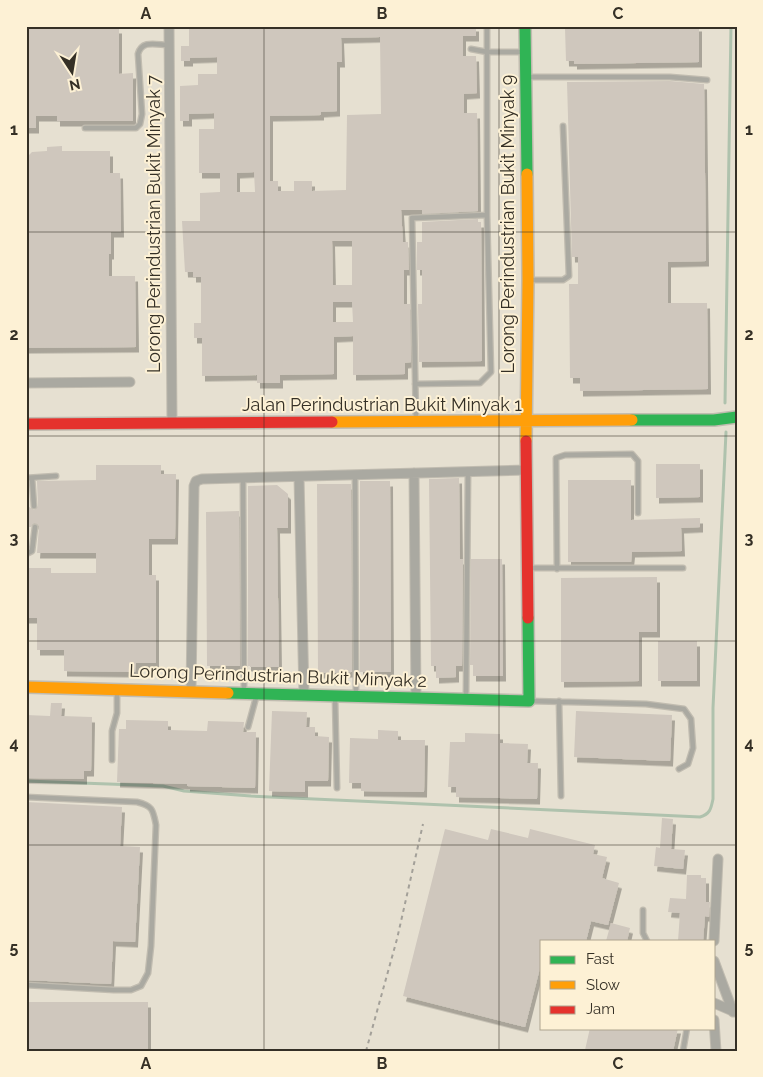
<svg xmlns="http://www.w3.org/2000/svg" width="763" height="1077" viewBox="0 0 763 1077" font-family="Raleway,sans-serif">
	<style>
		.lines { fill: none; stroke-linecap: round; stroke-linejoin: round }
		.stream { stroke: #afc2ad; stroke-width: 3 }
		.building { fill: #cfc7bd; fill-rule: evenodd; filter: url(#shadow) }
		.lane-casing { stroke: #c1bcb0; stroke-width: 7 }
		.street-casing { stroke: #c1bcb0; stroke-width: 11 }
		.fast-casing { stroke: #c1bcb0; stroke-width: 14 }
		.slow-casing { stroke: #c1bcb0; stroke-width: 14 }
		.jam-casing { stroke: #c1bcb0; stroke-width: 14 }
		.path { stroke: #a3a099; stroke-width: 2; stroke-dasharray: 4 4; stroke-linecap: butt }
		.lane { stroke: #aaa9a1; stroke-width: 4.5 }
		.street { stroke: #aaa9a1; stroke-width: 9 }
		.fast { stroke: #30b455; stroke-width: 11 }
		.slow { stroke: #ff9f0a; stroke-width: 11 }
		.jam { stroke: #e5322d; stroke-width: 11 }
		.grid { fill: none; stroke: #353026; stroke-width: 1; stroke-opacity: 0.55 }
		.labels { text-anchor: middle; stroke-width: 4; stroke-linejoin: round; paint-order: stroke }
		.street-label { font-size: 18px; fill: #353026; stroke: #fdf1d5 }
		.neatline { fill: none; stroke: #353026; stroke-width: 2 }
		.grid-label { font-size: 16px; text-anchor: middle; font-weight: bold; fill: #353026 }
	</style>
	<defs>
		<filter id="shadow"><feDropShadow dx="3" dy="5.5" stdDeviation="0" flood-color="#0004"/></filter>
	</defs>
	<rect width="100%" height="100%" fill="#e6e0d1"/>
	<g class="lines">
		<path class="stream" d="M725,403L731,26
			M26,781L163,786L184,791L251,796L700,817C710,814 711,809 713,799V708L726,432"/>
	</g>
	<path class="building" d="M26,26H113V28H119V74L133,73V121H57V116H36V128H26Z
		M199,26H476V36H463V56H476L477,93L464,94V113H477L478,211L422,214V210H401L403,242H408L409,270H404V304H410L411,362L405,363V374L353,375V336L334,337V374L280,375V383H257V375L202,376V338H194V323H201V277H193V272H185L182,221H200V193L220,192V173H199V129H214V113L189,114V121H180V86L198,85V74H217V57L190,58V61H181V46H189V29L199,28ZM380,37L381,114L347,115L346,190L312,191V181H294V191H278V181H270V116L321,115V112L337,111V62H342L341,38ZM254,172L255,192H237V173ZM332,241H352V285H333ZM333,302H352L353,322H333Z
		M573,26H699V62L574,64V61H566L565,28Z
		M670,81L704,84L706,261L668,262V303H707L708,389L580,391V378H570L569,284H578V257H572L567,82Z
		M62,146V151H110V173H120L121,232H111V254H109V276H135L136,347L26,348V158L32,152L47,151V147Z
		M478,219V222H481L482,361L419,362L418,304H422V270H417V242H422V222Z
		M656,464H700V497L656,498Z
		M96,465H161V474H176L175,539H149V575H156V663H136L135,672L64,671V650H37V618H26V568H51V573H96V553H37L39,526L34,523L31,527H29V507L34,510L38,506L37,481L96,480Z
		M459,478L460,559H463L462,666H456V677L436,678V666H431L429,479Z
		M568,480H631V520L700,518V527L681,528L682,551L632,552L631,562H568Z
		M360,481H390L391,672H360Z
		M317,484H351L352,672L318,673Z
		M277,485L288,494V528H277L279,667H250V666H248V486Z
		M239,511L240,666H207L206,512Z
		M471,559H502L503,676H473V665H470Z
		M657,577V632H639V681L561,682V578Z
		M658,641H697V681H658Z
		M51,703H62L61,716L92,717L91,771H84V779L26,778V715L50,716Z
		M272,711L307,712L306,727H315V736L329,737L328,781H305V792L269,791Z
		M576,711L672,715L670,761L574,757Z
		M126,720L168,721V730L207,731L208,721L244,722L243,732H256L255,788L187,786V784L117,782L119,729H126Z
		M378,730L398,731V740H425L424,792L361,791V783H349L350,738L378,739Z
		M465,733L500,734V743L528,744L527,763H538L537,799L456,797V787H448L450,742H465Z
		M26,802L122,807L120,846L140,847L135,942L113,941L111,984L26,980Z
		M662,818L673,819L671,849L685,850L683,869L654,866L656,847L660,848Z
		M445,829L488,840L491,829L528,838L530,829L595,845L593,854L607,857L602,878L619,883L608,925L591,921L586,941H542V960L525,1027L403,996Z
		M687,875H701V878H706V902H710L709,917L705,916L703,941H678L680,913L668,912L670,898L686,899Z
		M611,923L630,928L627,941H606Z
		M26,1002H148V1051H26Z
		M590,1028H678L673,1051L585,1050Z"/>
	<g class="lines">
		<defs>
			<path id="lane" d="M471,49L487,52H524
				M527,77H670L707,80
				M85,128H136L140,124L142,114L138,54C142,39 157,45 170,45
				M529,280H563L569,276L563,126
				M415,384L480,383L491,372L487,215V26
				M416,421L412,218L487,215
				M355,475L356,694
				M26,478L56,476
				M32,478L34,506
				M243,478L244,691
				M26,554L32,551L35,527
				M529,568H683
				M557,569L556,458L565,455L632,454L638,461V513
				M335,697L337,788
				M466,698L468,471
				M530,701L646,704L684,709L691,719L693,748L688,764L679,769
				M559,701L561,796
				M248,727L257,694
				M112,760V731L117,713V690
				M26,797L137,802C153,806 153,810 156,825L151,946L148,973L141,986L131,990H114L26,985
				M643,910V933L647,941
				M683,1051L687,1028"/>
			<path id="street" d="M169,26L172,422
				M26,383L130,382
				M414,473L416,698
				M299,477L304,694
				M191,691L194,486L196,481L202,479L527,470
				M714,941L718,859
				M714,961L733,1012
				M714,1003L735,1012
				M714,1020L716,1051"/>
			<path id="fast" d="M525,26L527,174
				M632,420H714L737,417
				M228,693L529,701L528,618"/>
			<path id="slow" d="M332,422L632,420
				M526,441L528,280L527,174
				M26,687L228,693"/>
			<path id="jam" d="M26,424L332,422
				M526,441L528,618"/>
		</defs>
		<use href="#lane" class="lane-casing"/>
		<use href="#street" class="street-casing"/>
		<use href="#fast" class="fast-casing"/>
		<use href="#slow" class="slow-casing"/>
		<use href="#jam" class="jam-casing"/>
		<path class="path" d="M366,1051L397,939L423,824"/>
		<use href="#lane" class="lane"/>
		<use href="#street" class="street"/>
		<use href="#fast" class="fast"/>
		<use href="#slow" class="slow"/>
		<use href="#jam" class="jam"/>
	</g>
	<path class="grid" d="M264,26V1051M499,26V1051M26,232H737M26,436H737M26,641H737M26,845H737"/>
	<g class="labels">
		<g class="street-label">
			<text transform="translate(154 224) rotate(-90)" y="6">Lorong Perindustrian Bukit Minyak 7</text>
			<text transform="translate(508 224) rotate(-90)" y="6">Lorong Perindustrian Bukit Minyak 9</text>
			<text x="382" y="411">Jalan Perindustrian Bukit Minyak 1</text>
			<text transform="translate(278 676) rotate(2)" y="6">Lorong Perindustrian Bukit Minyak 2</text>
		</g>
	</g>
	<rect width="763" height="1077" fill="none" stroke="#fdf1d5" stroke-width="55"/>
	<rect x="540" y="940" width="175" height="90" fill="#fdf1d5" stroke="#ada48f"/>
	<rect x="550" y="956" width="25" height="8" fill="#30b455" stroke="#ada48f"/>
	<text x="586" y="964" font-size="15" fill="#353026">Fast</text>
	<rect x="550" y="981" width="25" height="8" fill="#ff9f0a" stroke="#ada48f"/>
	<text x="586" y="990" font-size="15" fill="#353026">Slow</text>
	<rect x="550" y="1006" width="25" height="8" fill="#e5322d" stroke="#ada48f"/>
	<text x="586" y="1014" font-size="15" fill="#353026">Jam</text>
	<g transform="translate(72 72) rotate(168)" stroke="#fdf1d5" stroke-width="4" paint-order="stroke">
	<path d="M0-4L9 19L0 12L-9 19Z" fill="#353026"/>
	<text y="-8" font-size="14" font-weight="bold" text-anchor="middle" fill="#353026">N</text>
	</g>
	<rect x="28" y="28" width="708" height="1022" class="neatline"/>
	<g class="grid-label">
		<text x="146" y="19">A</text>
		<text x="382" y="19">B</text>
		<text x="618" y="19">C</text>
		<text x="14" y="135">1</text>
		<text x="749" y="135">1</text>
		<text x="14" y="340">2</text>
		<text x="749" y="340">2</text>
		<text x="14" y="544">3</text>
		<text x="749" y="544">3</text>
		<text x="14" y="749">4</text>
		<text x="749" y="749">4</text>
		<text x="14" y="953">5</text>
		<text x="749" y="953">5</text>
		<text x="146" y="1069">A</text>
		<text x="382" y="1069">B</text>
		<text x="618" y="1069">C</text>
	</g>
</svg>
